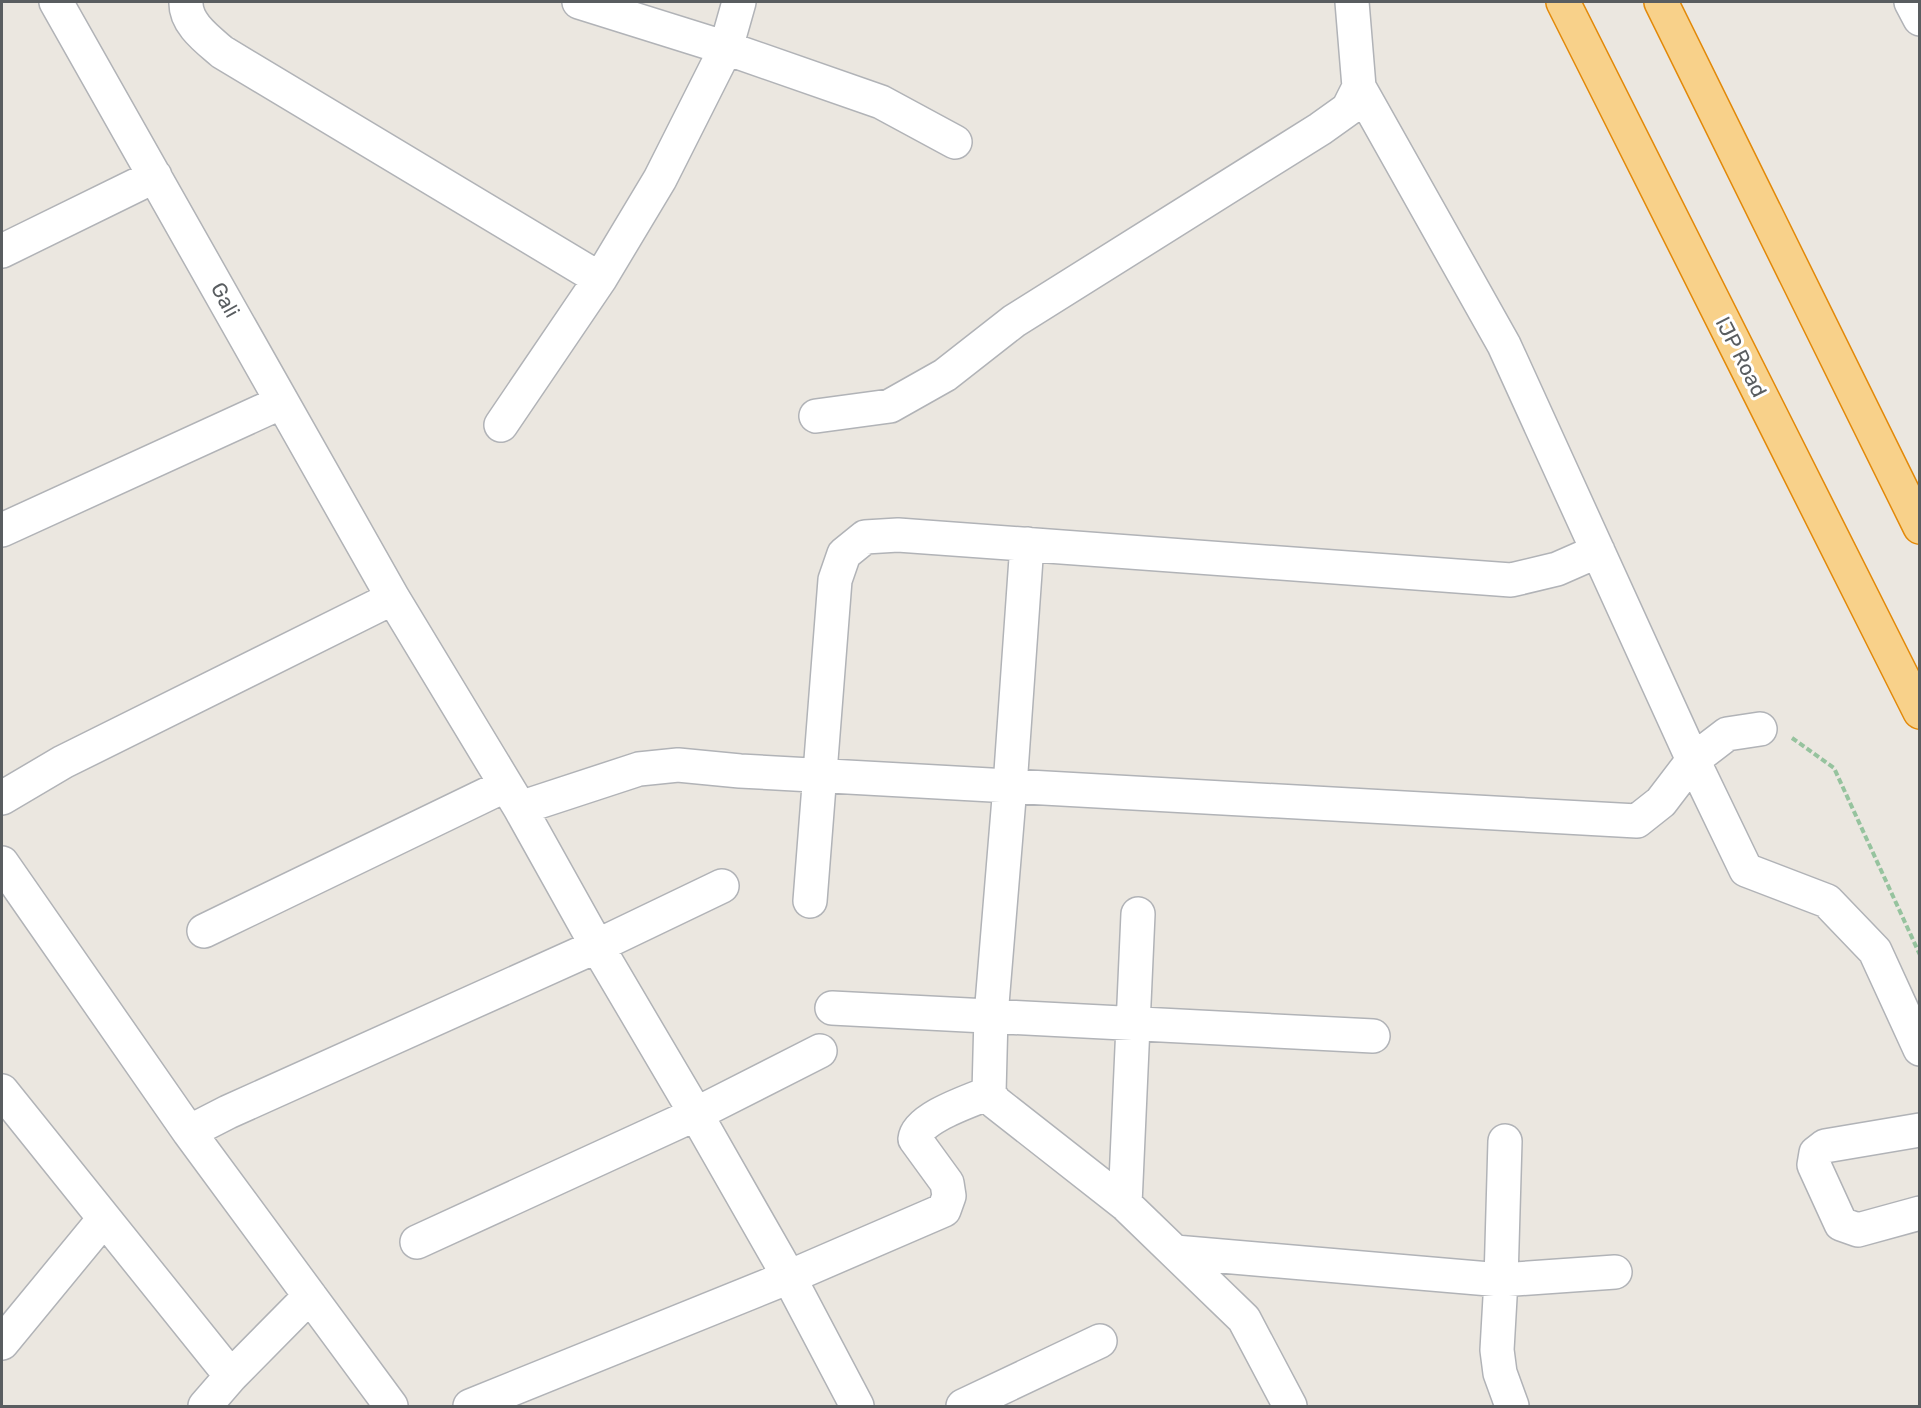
<svg xmlns="http://www.w3.org/2000/svg" width="1921" height="1408" viewBox="0 0 1921 1408" font-family="Rubik,sans-serif">
	<style>
		.lines { fill: none; stroke-linecap: round; stroke-linejoin: round }
		.minor-casing { stroke: #b1b3b7; stroke-width: 36 }
		.highway-casing { stroke: #e28909; stroke-width: 36 }
		.path { stroke: #96c39e; stroke-width: 4; stroke-dasharray: 6 3; stroke-linecap: butt }
		.minor { stroke: #fff; stroke-width: 33 }
		.highway { stroke: #f8d18a; stroke-width: 33 }
		.labels { text-anchor: middle; stroke-width: 6; stroke-linejoin: round; paint-order: stroke }
		.street-label { font-size: 21px; fill: #595d60; stroke: #fff }
	</style>
	<rect width="100%" height="100%" fill="#ebe7e0"/>
	<g class="lines">
		<defs>
			<path id="minor" d="M56,2L393,598
				M186,2C185,23 207,39 222,52L600,279
				M579,2L726,48L881,102L955,142
				M1911,2L1920,19
				M1359,87L1504,345L1693,760L1746,870L1827,901L1875,951L1920,1049
				M2,251L155,176
				M816,416L890,406L945,375L1014,321L1320,129L1348,109L1359,87L1352,2
				M501,425L600,279L660,179L726,48L739,2
				M2,530L282,402
				M1027,544L1010,786L991,1016L989,1093L995,1102L1125,1204L1244,1319L1290,1406
				M2,798L63,762L393,598L520,808L597,946L696,1114L789,1277L857,1406
				M520,808L639,769L678,765L740,771L1637,821L1661,802L1693,760L1727,734L1760,729
				M2,863L189,1132
				M810,901L835,580L844,554L865,537L898,535L1511,580L1557,569L1598,551
				M204,931L506,785
				M832,1008L1373,1036
				M2,1091L231,1376
				M1920,1130L1825,1146L1816,1153L1814,1165L1841,1224L1858,1230L1920,1213
				M1505,1141L1501,1280L1497,1350L1500,1373L1512,1406
				M1125,1204L1138,914
				M417,1242L696,1114L820,1051
				M1175,1252L1501,1280L1615,1272
				M2,1343L104,1219
				M205,1406L231,1376L310,1296
				M391,1406L189,1132L228,1112L597,946L722,886
				M470,1406L789,1277L944,1210L949,1196L947,1183L915,1139C917,1118 970,1101 989,1093
				M963,1406L1100,1341"/>
			<path id="highway" d="M1563,2L1920,712
				M1661,2L1920,527"/>
		</defs>
		<use href="#minor" class="minor-casing"/>
		<use href="#highway" class="highway-casing"/>
		<path class="path" d="M1792,738L1834,768L1920,955"/>
		<use href="#minor" class="minor"/>
		<use href="#highway" class="highway"/>
	</g>
	<g class="labels">
		<g class="street-label">
			<text transform="translate(225 300) rotate(61)" y="7">Gali</text>
			<text transform="translate(1741 357) rotate(63)" y="7">IJP Road</text>
		</g>
	</g>
	<rect width="1921" height="1408" fill="none" stroke="#595d60" stroke-width="6"/>
</svg>
